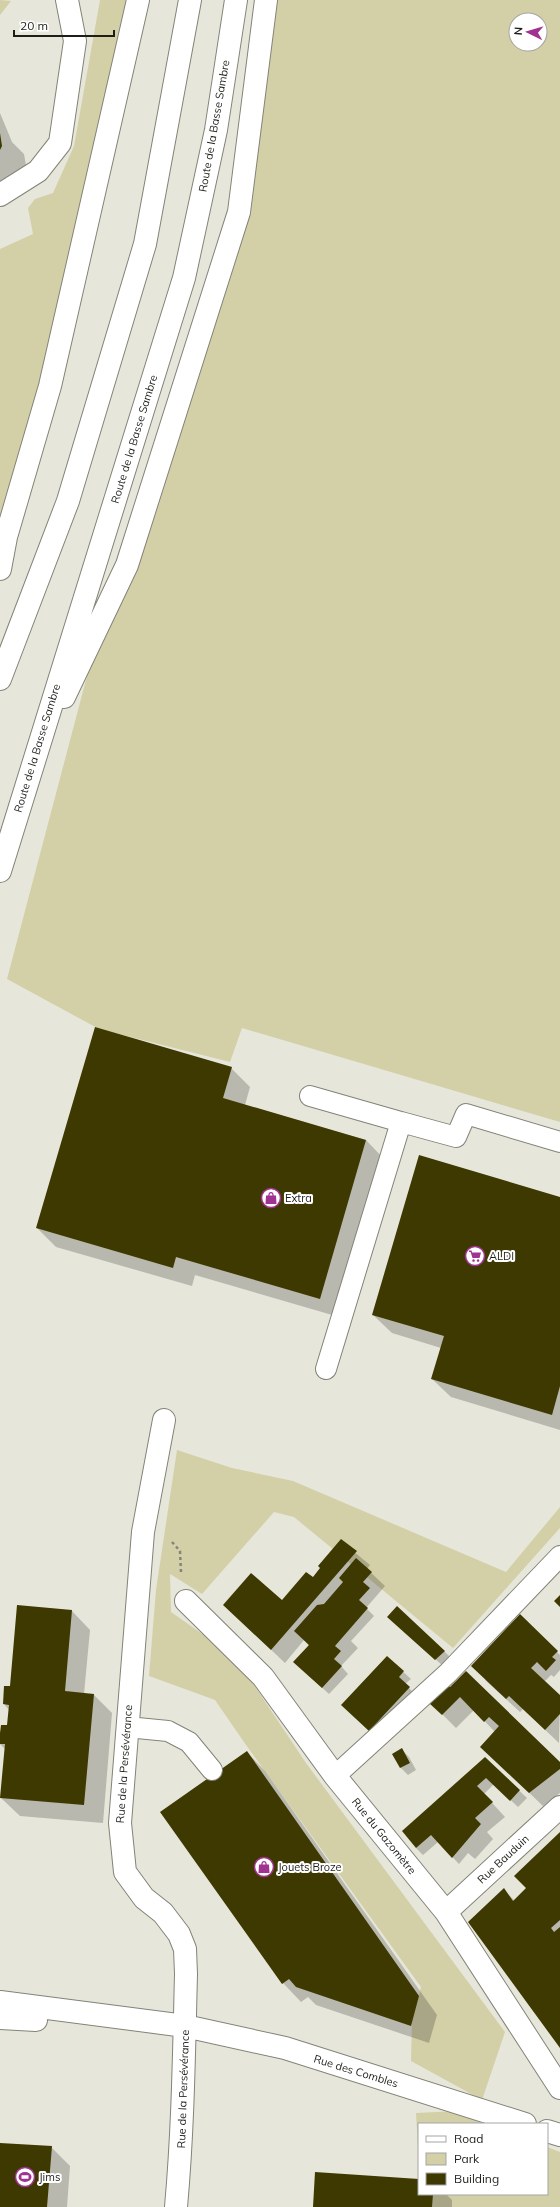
<svg xmlns="http://www.w3.org/2000/svg" width="560" height="2207" viewBox="0 0 560 2207" font-family="Mulish,sans-serif">
	<style>
		.green { fill: #d3d0a8; fill-rule: evenodd }
		.shadow { fill: #0003 }
		.building { fill: #3e3900 }
		.lines { fill: none; stroke-linecap: round; stroke-linejoin: round }
		.lane-casing { stroke: #848378; stroke-width: 22 }
		.street-casing { stroke: #848378; stroke-width: 24 }
		.highway-casing { stroke: #848378; stroke-width: 24 }
		.path { stroke: #85847c; stroke-width: 2.5; stroke-dasharray: 3 3; stroke-linecap: butt }
		.lane { stroke: #fff; stroke-width: 20 }
		.street { stroke: #fff; stroke-width: 22 }
		.highway { stroke: #fff; stroke-width: 22 }
		.labels { text-anchor: middle; stroke-width: 4; stroke-linejoin: round; paint-order: stroke }
		.street-label { font-size: 11px; fill: #1e1e19; stroke: #fff }
		.poi-label { font-size: 11px; fill: #1e1e19; stroke: #fff; text-anchor: start }
	</style>
	<rect width="100%" height="100%" fill="#e7e6da"/>
	<path class="green" d="M0,0L11,1L0,15Z
		M100,0H126L114,105L60,311L0,525V249L33,234L28,208L35,199L53,193L74,146Z
		M276,0H560V1122L242,1028L230,1062L99,1029L7,979L87,676L198,375ZM516,20H540V44H516Z
		M177,1450L232,1468L293,1481L506,1572L560,1507V1528L453,1648L294,1517L274,1512L202,1594L170,1574L171,1612L208,1638L250,1679L306,1763L505,2032L482,2100L411,2061L412,2021L421,1987L246,1745L215,1700L149,1676L156,1590Z
		M457,2111L490,2124H419V2166L416,2113Z
		M547,2147L560,2152V2207H431L432,2194H547Z"/>
	<path class="shadow" d="M0,113L12,142L24,154L27,171L0,194Z
		M231,1068L250,1087L245,1105L366,1140L384,1159L339,1317L195,1275L192,1286L56,1247L37,1228Z
		M560,1198V1430L451,1397L432,1379L441,1348L392,1333L373,1315Z
		M341,1541L370,1565L367,1569L385,1586L366,1608L374,1616L351,1641L358,1648L341,1666L348,1674L329,1694L308,1675L309,1646L304,1640L285,1663L224,1605L282,1602L313,1578Z
		M72,1611L90,1630L84,1694L94,1695L112,1713L103,1823L20,1816L1,1798L5,1749L0,1744L8,1726L9,1710L4,1704L11,1687Z
		M396,1624L444,1651L451,1658L443,1666Z
		M535,1630L560,1655V1670L554,1677L551,1675L544,1682L560,1696L559,1743L523,1709L520,1712L485,1680Z
		M387,1657L411,1679L405,1684L416,1695L383,1744L356,1718Z
		M447,1686L560,1764V1793L543,1806L495,1760V1732L474,1710L456,1728L431,1703Z
		M402,1750L409,1757L416,1770L408,1775L401,1768L394,1754Z
		M247,1752L265,1771L437,2015L429,2043L316,2005L308,1997L301,2002L283,1983Z
		M485,1758L527,1798L518,1807L494,1784L484,1794L505,1817L487,1832L493,1839L475,1859L468,1853L459,1864L438,1842L423,1855L416,1848Z
		M560,1833V2047L504,1890L515,1901L528,1888Z
		M0,2144L51,2147L70,2166L67,2207H0Z
		M419,2180V2194H446L452,2200V2207H314Z"/>
	<path class="building" d="M0,133L2,146L0,150Z
		M95,1027L232,1067L223,1098L366,1140L320,1299L176,1257L173,1268L36,1228Z
		M419,1155L560,1197V1386L552,1415L431,1379L444,1336L372,1315Z
		M341,1539L357,1551L271,1650L223,1605L251,1573L282,1600L306,1572L313,1577L320,1568L318,1566Z
		M356,1558L372,1572L363,1582L370,1588L359,1600L368,1608L335,1646L341,1651L334,1659L342,1666L322,1688L293,1662L309,1645L294,1631L317,1605L324,1604L343,1582L339,1578Z
		M560,1595V1607L554,1601Z
		M17,1605L72,1610L65,1691L94,1694L84,1805L0,1798L5,1744H0V1733L1,1725H7L9,1705L3,1704L4,1686H10Z
		M397,1606L445,1651L435,1660L387,1617Z
		M520,1614L558,1651L552,1657L556,1660L546,1671L537,1662L531,1668L560,1695V1714L545,1730L509,1696L506,1699L471,1666Z
		M387,1656L404,1671L399,1677L410,1687L369,1731L341,1705Z
		M466,1671L560,1762V1769L529,1793L480,1747L499,1726L489,1717L484,1722L460,1697L442,1715L429,1703L447,1685L450,1687Z
		M402,1748L410,1763L400,1768L392,1754Z
		M247,1751L419,1996L411,2026L296,1987L289,1979L282,1984L160,1812Z
		M485,1757L520,1790L510,1801L486,1778L477,1786L493,1802L475,1818L481,1824L452,1858L431,1835L416,1848L402,1831Z
		M560,1832V1920L551,1928L554,1932L560,1927V2048L468,1922L504,1888L513,1901L526,1888L514,1876Z
		M0,2143L52,2146L47,2207H0Z
		M315,2172L419,2179V2194H433L432,2207H313Z"/>
	<g class="lines">
		<defs>
			<path id="lane" d="M310,1096L401,1122L326,1369
				M401,1122L456,1137L466,1114L560,1142
				M127,1727L168,1731L189,1742L212,1770
				M335,1776L448,1673L560,1556"/>
			<path id="street" d="M0,195L38,171L60,143L75,41L67,0
				M164,1420L143,1532L120,1823L125,1872L144,1898L163,1913L179,1934L185,1949L186,1974C184,2052 183,2130 176,2207
				M186,1601L263,1677L335,1776L446,1912L560,2088
				M446,1912L560,1807
				M0,2002L185,2026L285,2048L525,2124
				M0,2018L36,2020
				M547,2131L560,2135"/>
			<path id="highway" d="M0,569L6,537L50,386L138,0
				M0,679L68,501L145,244L190,0
				M64,697L127,565L239,212L266,0
				M0,871L184,278L216,130L236,0"/>
		</defs>
		<use href="#lane" class="lane-casing"/>
		<use href="#street" class="street-casing"/>
		<use href="#highway" class="highway-casing"/>
		<path class="path" d="M172,1542L180,1551L181,1572"/>
		<use href="#lane" class="lane"/>
		<use href="#street" class="street"/>
		<use href="#highway" class="highway"/>
	</g>
	<defs>
		<symbol id="shop-ring" viewBox="-11 -11 22 22"><circle r="9.5" fill="#fff" stroke="#a03290" stroke-width="1.5"/><path d="M-5-2.5h2.3a2.7 3.5 0 0 1 5.4 0H5L5.5 6h-11ZM-1.5-2.5h3a1.5 2.3 0 0 0-3 0Z" fill="#a03290"/></symbol>
		<symbol id="supermarket-ring" viewBox="-11 -11 22 22"><circle r="9.5" fill="#fff" stroke="#a03290" stroke-width="1.5"/><path d="M-6-5.5h2.5l.6 2H6L4.5 2H-2.5L-4.4-4H-6ZM-1.5 3.2a1.3 1.3 0 1 0 .1 0ZM3 3.2a1.3 1.3 0 1 0 .1 0Z" fill="#a03290"/></symbol>
		<symbol id="stadium-ring" viewBox="-11 -11 22 22"><circle r="9.5" fill="#fff" stroke="#a03290" stroke-width="1.5"/><path d="M0-5a6.5 5 0 1 0 0 10a6.5 5 0 1 0 0-10ZM-3.5-1.8h7v3.6h-7Z" fill="#a03290"/></symbol>
	</defs>
	<g fill-rule="evenodd">
		<use href="#shop-ring" x="260" y="1187" width="22" height="22"/>
		<use href="#supermarket-ring" x="464" y="1245" width="22" height="22"/>
		<use href="#shop-ring" x="253" y="1856" width="22" height="22"/>
		<use href="#stadium-ring" x="14" y="2166" width="22" height="22"/>
	</g>
	<g class="labels">
		<g class="street-label">
			<text transform="translate(214 126) rotate(-80)" y="4">Route de la Basse Sambre</text>
			<text transform="translate(134 439) rotate(-73)" y="4">Route de la Basse Sambre</text>
			<text transform="translate(37 748) rotate(-73)" y="4">Route de la Basse Sambre</text>
			<text transform="translate(124 1764) rotate(-86)" y="4">Rue de la Persévérance</text>
			<text transform="translate(384 1836) rotate(51)" y="4">Rue du Gazomètre</text>
			<text transform="translate(503 1859) rotate(-43)" y="4">Rue Bauduin</text>
			<text transform="translate(356 2071) rotate(17)" y="4">Rue des Combles</text>
			<text transform="translate(183 2089) rotate(-88)" y="4">Rue de la Persévérance</text>
		</g>
		<g class="poi-label">
			<text x="285" y="1202">Extra</text>
			<text x="489" y="1260">ALDI</text>
			<text x="278" y="1871">Jouets Broze</text>
			<text x="39" y="2181">Jims</text>
		</g>
	</g>
	<rect x="418" y="2123" width="130" height="72" fill="#ffffff" stroke="#a5a5a3"/>
	<rect x="426" y="2136" width="20" height="6" fill="#ffffff" stroke="#a5a5a3"/>
	<text x="454" y="2143" font-size="12" fill="#1e1e19">Road</text>
	<rect x="426" y="2153" width="20" height="12" fill="#d3d0a8" stroke="#a5a5a3"/>
	<text x="454" y="2163" font-size="12" fill="#1e1e19">Park</text>
	<rect x="426" y="2173" width="20" height="12" fill="#3e3900" stroke="#a5a5a3"/>
	<text x="454" y="2183" font-size="12" fill="#1e1e19">Building</text>
	<g transform="translate(528 32) rotate(275)"><circle r="19" fill="#ffffff" stroke="#a5a5a3"/>
	<path d="M0-3L7 15L0 10L-7 15Z" fill="#a03290"/>
	<text y="-6" font-size="11" font-weight="bold" text-anchor="middle" fill="#1e1e19">N</text>
	</g>
	<path d="M14 30v6h100v-6" fill="none" stroke="#1e1e19" stroke-width="2"/>
	<text x="20" y="30" font-size="12" fill="#1e1e19" stroke="#ffffff" stroke-width="3" paint-order="stroke">20 m</text>
</svg>
